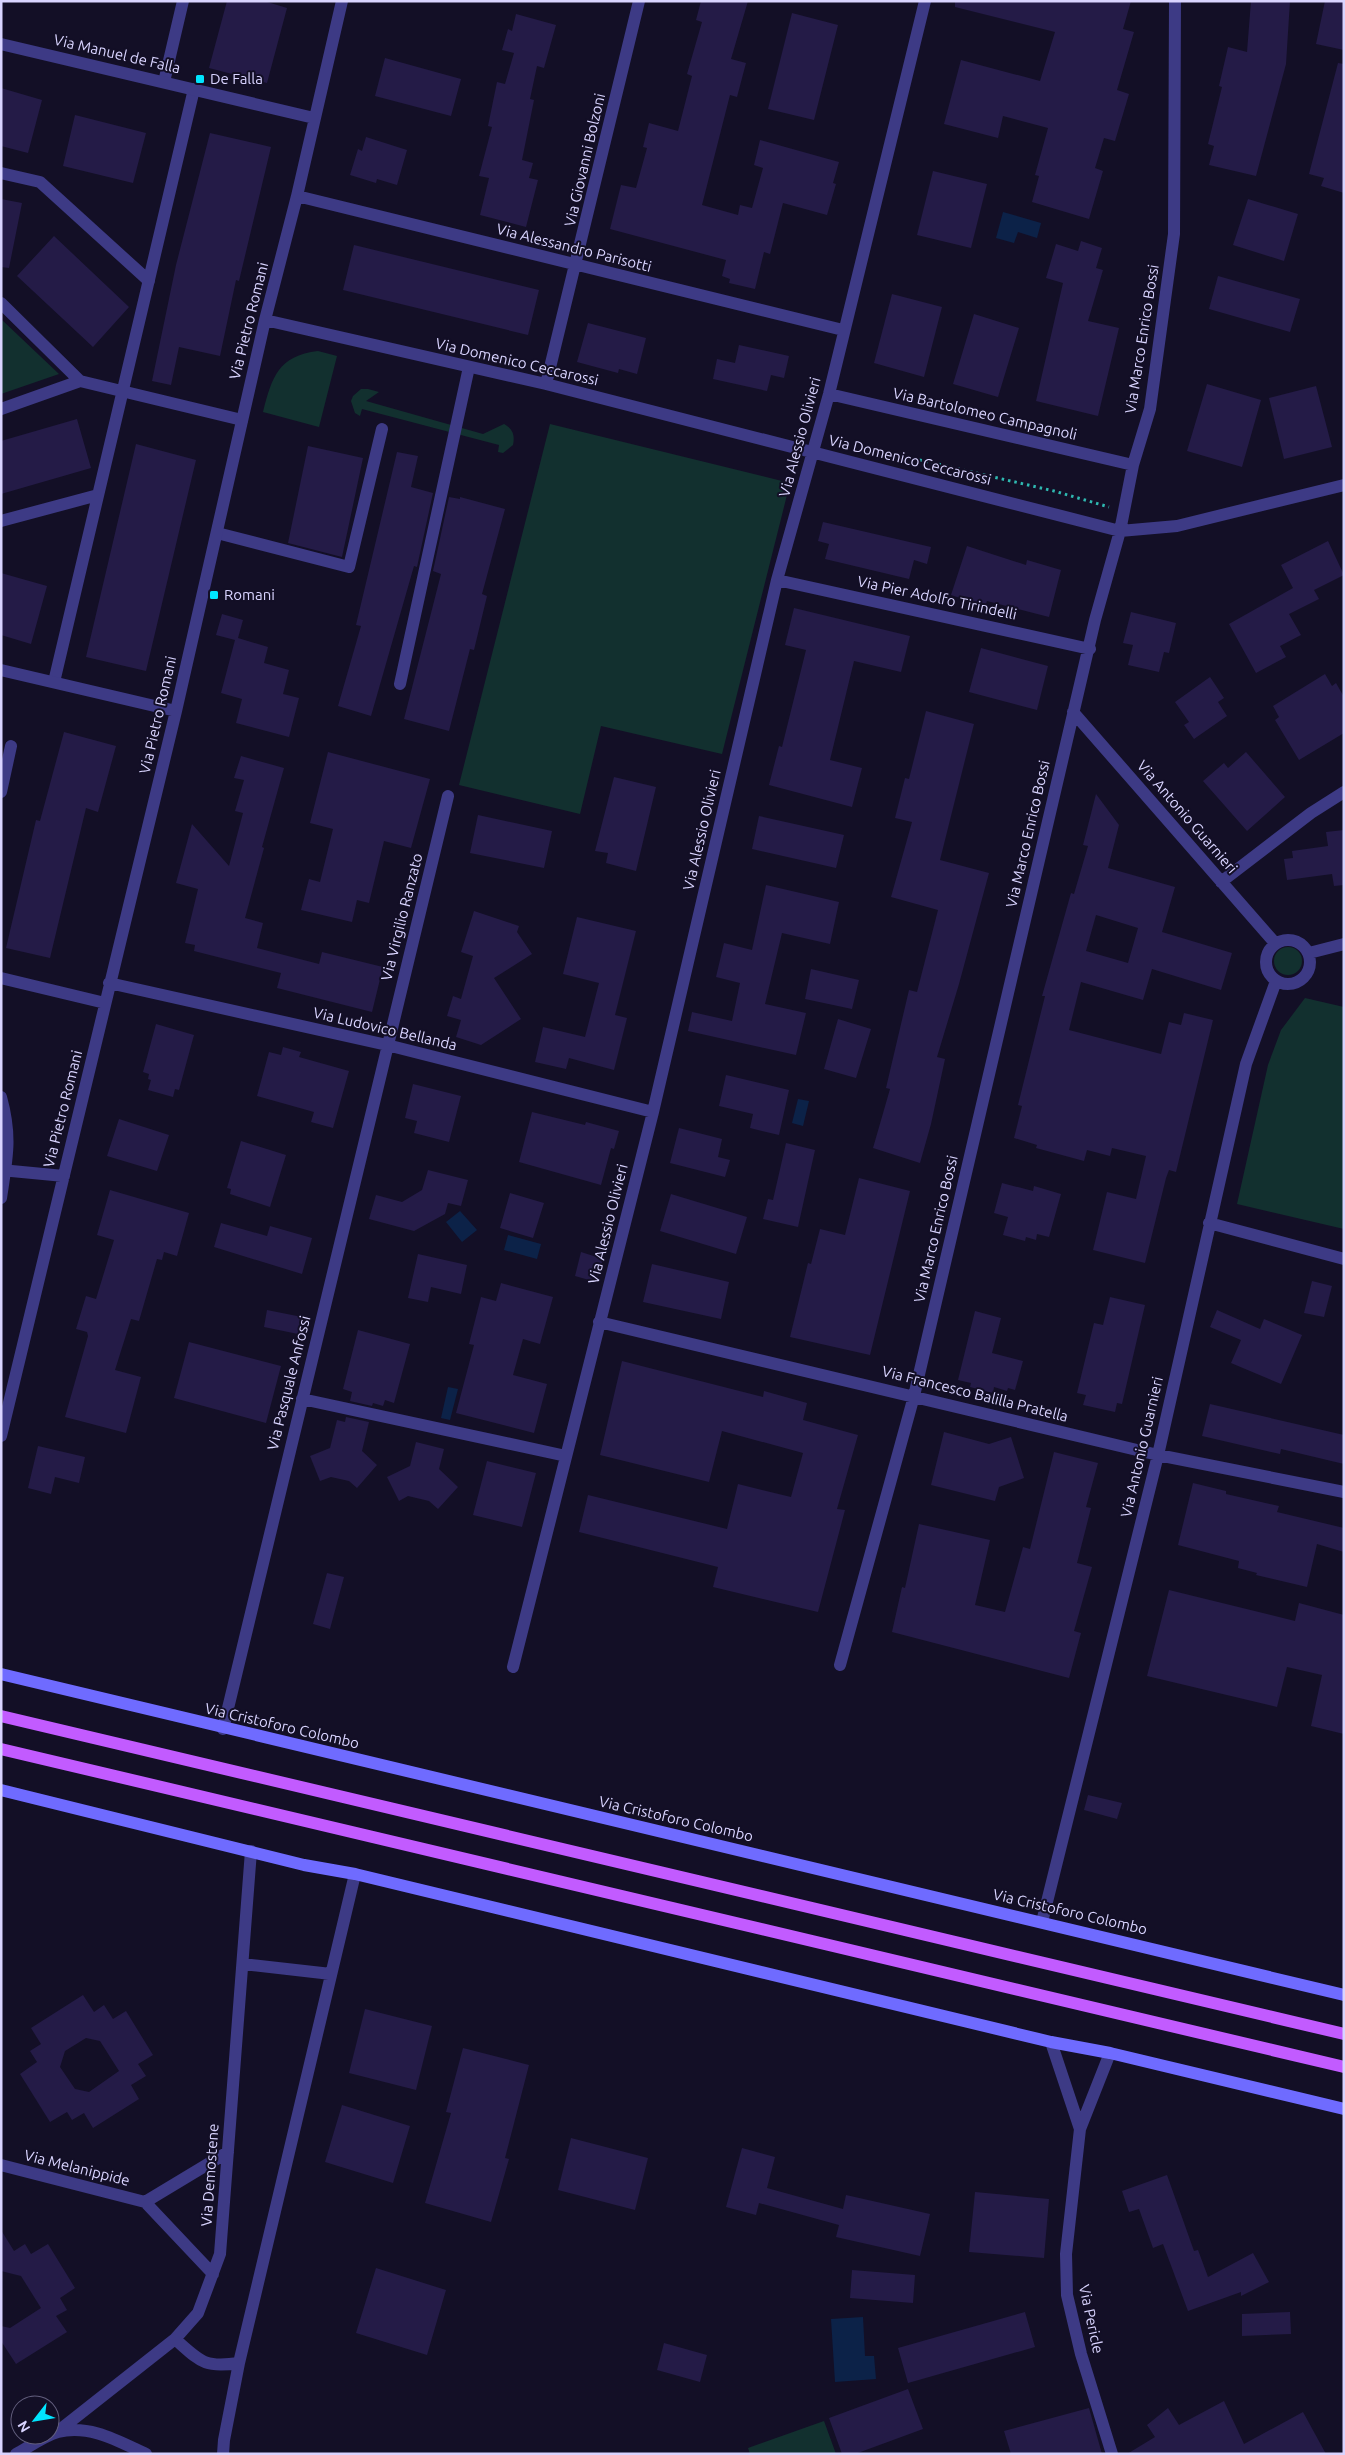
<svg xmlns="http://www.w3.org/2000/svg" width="1345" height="2455" viewBox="0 0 1345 2455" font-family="Ubuntu,sans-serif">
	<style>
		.green { fill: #12302f }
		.water { fill: #0c2248 }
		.building { fill: #241b47; fill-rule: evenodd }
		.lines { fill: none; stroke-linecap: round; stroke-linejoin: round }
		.path { stroke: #2fb8b0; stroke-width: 3; stroke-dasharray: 2.5 4; stroke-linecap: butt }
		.lane { stroke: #3d3a85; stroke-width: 12 }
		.street { stroke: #3d3a85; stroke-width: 12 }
		.secondary { stroke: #6f6bff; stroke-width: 12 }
		.primary { stroke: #c25bff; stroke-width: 12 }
		.poi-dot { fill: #00e5ff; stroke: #130f26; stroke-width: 2 }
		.labels { text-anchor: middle; stroke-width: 4; stroke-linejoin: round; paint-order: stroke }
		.street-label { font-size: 15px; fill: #d9d4ff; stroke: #130f26 }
		.poi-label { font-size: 15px; fill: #d9d4ff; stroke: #130f26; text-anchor: start }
	</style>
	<rect width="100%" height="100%" fill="#130f26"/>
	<path class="green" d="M1,319L59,374L1,394Z
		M318,351L337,356L319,427L263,412C272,377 278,356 318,351Z
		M361,389H368L379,392L366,401L483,434L504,424C513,429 515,435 513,445L503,453L498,452L499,445L362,409L360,416L355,413L351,401L353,396Z
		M550,424L790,483L722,754L601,726L580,814L459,785Z
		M1274 961a14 14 0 1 1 28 0a14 14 0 1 1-28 0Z
		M1305,998L1344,1007V1229L1237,1204L1268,1065L1281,1030Z
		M824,2421L836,2454H750L748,2448Z"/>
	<path class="water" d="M1003,212L1041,223L1037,238L1018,232L1014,243L996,238Z
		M798,1099L809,1101L803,1126L792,1123Z
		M460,1211L477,1230L462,1242L446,1222Z
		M508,1235L541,1244L537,1259L504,1250Z
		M448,1387L458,1389L450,1420L441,1418Z
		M863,2317L865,2356H874L876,2379L835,2382L831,2319Z"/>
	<path class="building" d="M227,1H264L287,8L267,83L209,68Z
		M701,1H748L731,59L746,63L737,97L730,95L702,205L738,215L740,205L752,208L763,168L754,165L760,140L839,162L833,183L836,184L827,215L783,203L770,254L764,252L755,289L729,283L730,279L722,276L726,260L610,229L621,185L636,188L647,148L643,147L649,123L678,131L692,76L687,74L702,22L696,20Z
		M955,1H1131L1123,29L1134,32L1117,90L1129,94L1115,141L1104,138L1095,168L1103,171L1089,219L1032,202L1039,176L1035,175L1048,128L1003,116L998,138L944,124L961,60L1040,81L1055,32L955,7Z
		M1251,1H1290L1286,64L1256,176L1209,165L1214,146L1208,144L1222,87L1219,86L1228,47L1247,52Z
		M1325,1H1344V50L1316,44Z
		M792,13L838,25L814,120L768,109Z
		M516,14L556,25L544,68L537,66L530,99L534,100L522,160L533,163L529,178L538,180L526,227L480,215L489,178L479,176L492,127L488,126L497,82L505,84L514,53L502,50L508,29L512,31Z
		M385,58L461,79L451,116L375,96Z
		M1338,63L1344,64V193L1321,186L1324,178L1309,174Z
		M1,88L42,100L28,153L1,146Z
		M75,115L146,133L133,183L63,166Z
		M210,133L271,147L239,281L236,280L220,356L179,347L171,385L152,381L176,265Z
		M366,137L407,150L397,185L377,179L376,183L350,175L358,149L362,151Z
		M933,171L987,184L971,248L917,235Z
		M1,199L22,203L9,268L1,267Z
		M1248,199L1298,214L1284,261L1233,245Z
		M54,236L129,307L93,347L17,276Z
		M1081,241L1102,248L1096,268L1103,270L1088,321L1119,328L1098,416L1036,401L1063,283L1046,278L1056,244L1078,251Z
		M354,245L539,290L528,335L343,290Z
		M1218,276L1300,299L1290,332L1209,309Z
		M892,294L942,307L924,377L874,363Z
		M974,314L1019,328L998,397L953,384Z
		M588,323L646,338L637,374L619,369L618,373L577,362Z
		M739,345L789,356L784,378L771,375L767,391L713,379L717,359L735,363Z
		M1207,384L1261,400L1242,467L1187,451Z
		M1316,386L1332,447L1284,459L1269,398Z
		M77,419L91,468L1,494V441Z
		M136,444L196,460L146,671L86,657Z
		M308,446L363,458L342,557L288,543Z
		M397,452L418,456L411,487L433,493L417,567L414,566L371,716L338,706L361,626L356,625Z
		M449,497L460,499V497L505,509L482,594L487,596L474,650L470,649L449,731L404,719L441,574L433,571Z
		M823,522L931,547L927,564L914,560L909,579L825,559L829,544L818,541Z
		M1328,541L1344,575L1314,590L1319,599L1289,614L1301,635L1280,646L1286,657L1256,673L1229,624L1293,588L1281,565Z
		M967,546L1026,565L1027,560L1061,570L1049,617L987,601L985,606L951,595Z
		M1,573L47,586L31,644L1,635Z
		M794,608L910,636L901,672L854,661L830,760L862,768L852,807L769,785L779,746L782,747L806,650L785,645Z
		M1131,612L1176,623L1169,653L1164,652L1159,672L1128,665L1133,645L1123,643Z
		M222,614L243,620L238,638L268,647L264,663L289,670L283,694L299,698L289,737L236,723L242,699L221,693L235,640L216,635Z
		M981,648L1048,666L1037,710L969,692Z
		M1325,674L1332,686L1336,683L1344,697V733L1299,760L1275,720L1279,717L1273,706Z
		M1210,677L1224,698L1218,702L1227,716L1194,739L1184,725L1189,722L1175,702Z
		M926,711L974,724L940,860L989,873L959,984L937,1057L945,1059L931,1124L920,1163L873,1148L890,1089L886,1088L909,990L917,992L938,910L891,897L912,822L895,818L905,778L909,779Z
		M64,732L116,746L98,812L86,808L50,958L6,948L36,820L40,821Z
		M328,752L430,779L411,848L384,841L369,903L357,900L352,922L301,910L309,879L320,882L333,829L310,823Z
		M1246,752L1285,797L1247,831L1203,781L1224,763L1228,768Z
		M241,756L284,768L262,847L264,848L245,918L263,923L257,948L319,964L322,952L383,967L372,1012L277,988L281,973L194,951L195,945L185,943L198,889L176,883L192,824L229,866L243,813L235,811L244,780L234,778Z
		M614,777L656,787L636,871L606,863L608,853L595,851Z
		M1096,794L1119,825L1108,868L1175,887L1162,932L1232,953L1221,990L1152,969L1143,1000L1081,982L1069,1030L1161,1054L1169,1022L1181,1025L1184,1013L1213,1020L1176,1172L1169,1170L1166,1178L1145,1263L1093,1250L1107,1192L1136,1199L1146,1156L1112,1148L1110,1156L1087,1150L1084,1161L1036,1148L1037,1145L1014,1138L1022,1106L1018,1105L1045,996H1042L1071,893L1074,894L1088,846L1083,845ZM1096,915L1138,928L1128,963L1086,951Z
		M478,815L552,831L544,868L470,853Z
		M759,816L844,835L836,868L752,849Z
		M1344,830V885L1334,886L1332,874L1287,880L1284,859L1293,858L1292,851L1328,846L1326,832Z
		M766,885L839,902L830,944L782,933L765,1004L806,1013L796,1055L688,1031L692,1012L732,1021L740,983L716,977L724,943L752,950Z
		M474,911L519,926L517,932L532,954L494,978L521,1019L481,1045L456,1037L461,1020L447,1016L453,996L461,999L473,956L461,952Z
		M577,917L636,931L615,1015L627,1018L614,1070L569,1058L566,1069L535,1062L543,1027L585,1037L599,983L563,974Z
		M811,969L859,980L852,1009L805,999Z
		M838,1019L871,1029L856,1078L824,1069Z
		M156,1024L194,1035L179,1090L175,1089L173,1097L148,1090L151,1080L148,1079L149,1074L143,1072Z
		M283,1047L301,1052L299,1057L349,1071L333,1128L311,1122L314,1112L257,1096L269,1052L281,1055Z
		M726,1075L789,1090L779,1135L750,1128L753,1114L719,1106Z
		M413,1084L461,1096L449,1142L414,1133L417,1121L405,1118Z
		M532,1112L585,1125L586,1122L619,1131L614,1149L611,1148L601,1185L519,1162Z
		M119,1119L169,1135L157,1171L107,1156Z
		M679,1128L722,1139L718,1157L730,1160L725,1177L670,1163Z
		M241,1141L286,1155L270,1207L230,1194L231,1189L227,1188Z
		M786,1143L815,1150L798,1227L763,1219L768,1199L773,1200Z
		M428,1170L468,1180L461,1206L448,1203L445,1214L414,1231L369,1219L376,1195L402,1202L422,1190Z
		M859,1178L910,1191L870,1355L790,1337L808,1263L811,1264L820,1229L845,1235Z
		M1002,1183L1033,1191L1034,1186L1061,1194L1049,1237L1037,1234L1036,1240L1026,1237L1025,1241L1003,1235L1008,1217L994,1213Z
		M110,1190L189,1213L177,1256L164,1252L162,1260L157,1259L139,1321L131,1319L115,1370L141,1377L126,1433L65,1417L88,1336L87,1332L76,1329L86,1296L96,1299L114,1240L97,1235Z
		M510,1193L544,1203L533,1238L500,1228Z
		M671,1194L747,1217L736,1254L660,1231Z
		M221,1223L267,1236L270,1226L312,1238L302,1274L214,1247Z
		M581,1252L603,1259L596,1282L575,1276Z
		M418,1254L467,1265L461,1294L431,1287L428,1302L408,1298Z
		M652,1264L729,1282L721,1319L643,1302Z
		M1312,1281L1332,1286L1324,1317L1304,1313Z
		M501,1283L553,1297L540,1344L523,1339L513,1375L547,1384L534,1433L456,1413L474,1345L469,1344L481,1297L496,1301Z
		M1110,1297L1145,1305L1122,1404L1117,1403L1115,1412L1083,1405L1086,1395L1077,1393L1094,1323L1103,1325Z
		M267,1310L302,1317L298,1334L264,1327Z
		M1217,1310L1260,1329L1264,1319L1302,1335L1281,1384L1231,1363L1241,1340L1210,1327Z
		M975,1311L1001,1318L992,1353L1023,1361L1015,1390L1008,1388L1007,1391L994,1387L993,1393L970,1387L971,1383L958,1380Z
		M358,1330L410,1344L394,1403L385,1400L383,1406L373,1403L372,1406L350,1401L352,1392L343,1389Z
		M189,1342L281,1366L266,1423L174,1398Z
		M622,1361L763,1397L764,1391L807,1403L803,1420L858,1435L837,1509L845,1510L818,1612L713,1587L718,1567L579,1532L588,1495L727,1529L738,1484L791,1497L803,1453L722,1431L709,1482L600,1455Z
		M1210,1404L1344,1435V1464L1281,1449L1280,1454L1202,1436Z
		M346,1417L369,1422L362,1451L377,1465L357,1488L349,1481L331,1477L320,1481L310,1456L330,1448L337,1420L345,1422Z
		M944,1432L989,1444L1011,1437L1024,1478L999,1487L995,1501L931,1485Z
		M416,1442L444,1449L439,1469L458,1487L438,1509L429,1501L408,1496L399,1501L387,1477L410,1466Z
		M38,1446L85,1457L79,1483L55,1477L51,1494L28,1488Z
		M1054,1452L1098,1463L1086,1507L1091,1508L1077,1563L1092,1567L1074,1631L1081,1633L1069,1678L892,1632L902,1587L905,1588L919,1524L990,1540L975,1605L1005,1612L1023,1547L1030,1549Z
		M487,1461L536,1473L522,1527L473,1515Z
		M1193,1483L1226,1491V1494L1279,1506L1277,1512L1344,1528V1552L1317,1544L1307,1587L1256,1575L1257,1573L1238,1568L1239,1561L1178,1545Z
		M327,1573L344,1577L330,1629L313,1624Z
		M1169,1590L1295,1621L1299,1603L1344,1615V1734L1311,1726L1322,1675L1287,1667L1277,1707L1147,1676Z
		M1088,1795L1122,1803L1117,1819L1084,1810Z
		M83,1995L94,2012L104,2005L113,2019L126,2011L153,2055L138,2064L146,2076L131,2085L139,2099L93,2128L84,2113L72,2120L67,2112L50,2122L20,2074L37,2062L30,2051L41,2044L31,2028ZM86,2038L100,2041L119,2071L89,2092L75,2089L60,2067L65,2051Z
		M365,2009L432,2026L416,2090L349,2073Z
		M463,2048L529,2065L505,2158L509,2159L491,2222L425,2203L451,2113L446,2112Z
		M342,2105L410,2126L393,2183L325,2162Z
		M571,2138L648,2158L635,2210L558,2190Z
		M742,2148L775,2157L767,2188L843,2209L846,2195L930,2214L920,2256L836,2237L839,2225L759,2203L756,2215L726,2207Z
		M1167,2175L1194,2251L1198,2250L1208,2277L1253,2253L1269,2282L1241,2296V2292L1188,2311L1163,2244L1153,2248L1139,2209L1129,2212L1122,2191Z
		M975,2192L1049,2199L1044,2258L969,2252Z
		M1,2230L14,2251L25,2244L31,2254L48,2244L75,2288L60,2298L67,2310L56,2316L67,2332L16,2364L1,2341V2326L10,2328L41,2308L21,2276L1,2271Z
		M376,2268L446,2290L427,2355L356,2333Z
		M852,2270L915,2275L913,2303L850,2298Z
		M1025,2312L1035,2347L908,2383L898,2348Z
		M1290,2312L1291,2334L1242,2336V2314Z
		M664,2343L707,2355L700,2382L657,2370Z
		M908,2389L923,2429L855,2454H842L829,2418Z
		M1224,2401L1244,2444L1303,2412L1326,2454H1127L1155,2437L1147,2425L1168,2408L1179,2425Z
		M1089,2408L1102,2454H1011L1004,2431Z"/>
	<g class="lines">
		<path class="path" d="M894,454L1054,491L1109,507"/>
		<path class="lane" d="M164,82L183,1
			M1,173L40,182L149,281
			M1,303L80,381L242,420
			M1,409L80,381
			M1,521L98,495
			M217,533L349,567L382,429
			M54,682L194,89
			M400,684L469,367
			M1,792L11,746"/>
		<path class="street" d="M1,44L314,118
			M297,196L843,330
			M265,320L546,384L1120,531L1177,526L1344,485
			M546,384L639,1
			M829,394L1133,465
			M777,580L1090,649
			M1,670L176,711
			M1073,712L1275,943
			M1221,882L1311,813L1344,792
			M1266 962a22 22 0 1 1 44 0a22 22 0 1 1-44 0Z
			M1309,953L1344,944
			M1,978L105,1003
			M109,983L387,1045L653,1112
			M1,1097C12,1137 7,1158 1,1198
			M1,1170L64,1176
			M1209,1223L1344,1259
			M599,1322L1158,1455L1344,1492
			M302,1399L566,1456
			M1,1436L176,711L265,320L297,196L342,1
			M840,1665L914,1396L1095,620L1120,531L1133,465L1150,409L1174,234L1175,1
			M513,1667L653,1112L777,580L829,394L925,1
			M223,1729L448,796
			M1042,1922L1158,1455L1246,1064L1276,981
			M243,1964L331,1974
			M1051,2042L1080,2129
			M1110,2053L1080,2129L1066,2254L1067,2295L1081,2354L1112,2454
			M1,2165L145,2202
			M213,2274L145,2202L228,2152
			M175,2339C201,2362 204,2368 239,2363
			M57,2432L175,2339L198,2313L220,2254L251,1851
			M16,2454C29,2447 44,2436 58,2432C89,2424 118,2441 146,2454
			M223,2454L224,2440L239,2363L355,1874"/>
		<path class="secondary" d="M1,1674L1344,1995
			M1,1790L304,1865L355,1874L1051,2042L1110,2053L1344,2109"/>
		<path class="primary" d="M1,1716L1344,2034
			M1,1749L1344,2067"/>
	</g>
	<g class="poi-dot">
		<rect x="195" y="74" width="10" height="10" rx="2.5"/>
		<rect x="209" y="590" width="10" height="10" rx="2.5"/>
	</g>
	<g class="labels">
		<g class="street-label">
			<text transform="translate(117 54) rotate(13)" y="5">Via Manuel de Falla</text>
			<text transform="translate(585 160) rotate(-77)" y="5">Via Giovanni Bolzoni</text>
			<text transform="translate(574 248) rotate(14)" y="5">Via Alessandro Parisotti</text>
			<text transform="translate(249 321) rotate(-76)" y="5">Via Pietro Romani</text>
			<text transform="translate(1142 339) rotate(-81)" y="5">Via Marco Enrico Bossi</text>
			<text transform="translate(517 362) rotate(13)" y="5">Via Domenico Ceccarossi</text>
			<text transform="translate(985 414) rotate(13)" y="5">Via Bartolomeo Campagnoli</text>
			<text transform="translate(800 437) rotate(-75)" y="5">Via Alessio Olivieri</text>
			<text transform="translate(910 460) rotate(14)" y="5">Via Domenico Ceccarossi</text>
			<text transform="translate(937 598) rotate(12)" y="5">Via Pier Adolfo Tirindelli</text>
			<text transform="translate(158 715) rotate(-77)" y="5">Via Pietro Romani</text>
			<text transform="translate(1187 817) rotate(49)" y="5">Via Antonio Guarnieri</text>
			<text transform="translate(702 830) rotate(-77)" y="5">Via Alessio Olivieri</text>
			<text transform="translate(1028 834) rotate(-77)" y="5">Via Marco Enrico Bossi</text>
			<text transform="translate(402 917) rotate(-76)" y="5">Via Virgilio Ranzato</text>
			<text transform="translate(385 1029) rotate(13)" y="5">Via Ludovico Bellanda</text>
			<text transform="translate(63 1109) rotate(-76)" y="5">Via Pietro Romani</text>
			<text transform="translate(608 1224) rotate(-76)" y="5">Via Alessio Olivieri</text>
			<text transform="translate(936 1229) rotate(-77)" y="5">Via Marco Enrico Bossi</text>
			<text transform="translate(289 1383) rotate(-76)" y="5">Via Pasquale Anfossi</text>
			<text transform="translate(975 1394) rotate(14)" y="5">Via Francesco Balilla Pratella</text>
			<text transform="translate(1142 1447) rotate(-77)" y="5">Via Antonio Guarnieri</text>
			<text transform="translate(282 1726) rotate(13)" y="5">Via Cristoforo Colombo</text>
			<text transform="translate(676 1819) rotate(13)" y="5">Via Cristoforo Colombo</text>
			<text transform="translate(1070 1912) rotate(13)" y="5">Via Cristoforo Colombo</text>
			<text transform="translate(77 2168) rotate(14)" y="5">Via Melanippide</text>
			<text transform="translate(210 2175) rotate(-86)" y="5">Via Demostene</text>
			<text transform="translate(1091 2319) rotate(78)" y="5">Via Pericle</text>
		</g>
		<g class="poi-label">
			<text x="210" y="84">De Falla</text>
			<text x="224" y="600">Romani</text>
		</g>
	</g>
	<rect width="1345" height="2455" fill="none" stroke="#d9d4ff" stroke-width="5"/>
	<g transform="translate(35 2420) rotate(239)"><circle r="24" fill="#130f26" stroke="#625e7d"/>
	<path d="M0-4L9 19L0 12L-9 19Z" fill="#00e5ff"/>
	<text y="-8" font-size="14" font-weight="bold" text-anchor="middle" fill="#d9d4ff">N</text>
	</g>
</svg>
